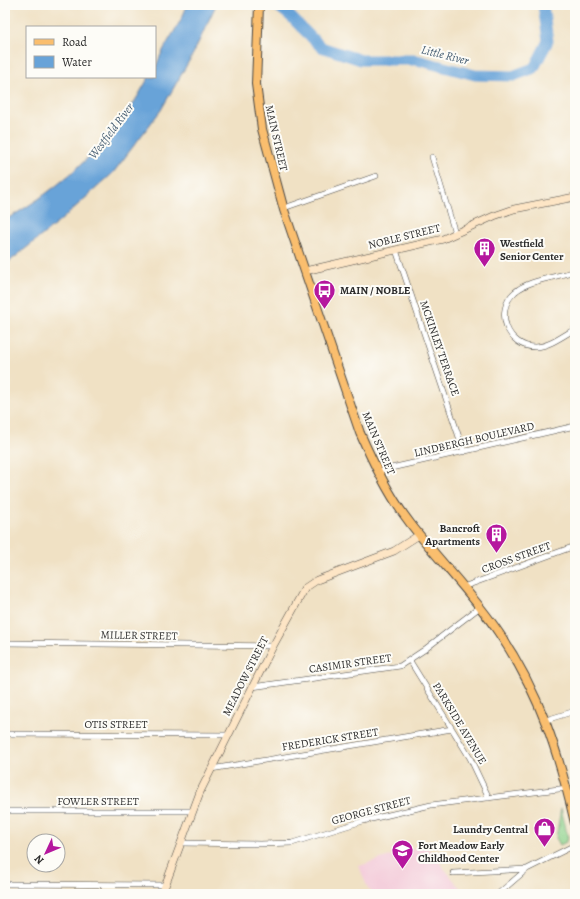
<svg xmlns="http://www.w3.org/2000/svg" width="580" height="899" viewBox="0 0 580 899" font-family="Alegreya,serif">
	<style>
		.built { fill: #f4cfdc }
		.park { fill: url(#park-tufts); stroke: #5c7e5a }
		.water { fill: #68a3d8; stroke: #4a6782 }
		.lines { fill: none; stroke-linecap: round; stroke-linejoin: round }
		.river { stroke: #68a3d8; stroke-width: 11 }
		.street-casing { stroke: #494642; stroke-width: 6 }
		.secondary-casing { stroke: #494642; stroke-width: 8 }
		.primary-casing { stroke: #494642; stroke-width: 10 }
		.street { stroke: #fff; stroke-width: 5 }
		.secondary { stroke: #fde5c5; stroke-width: 7 }
		.primary { stroke: #fabe6e; stroke-width: 8 }
		.labels { text-anchor: middle; stroke-width: 4; stroke-linejoin: round; paint-order: stroke }
		.street-label { font-size: 11px; fill: #2b2b2b; stroke: #fdfcf7 }
		.poi-label { font-size: 11px; font-weight: bold; fill: #2b2b2b; stroke: #fdfcf7; text-anchor: start }
		.water-label { font-size: 12px; font-style: italic; fill: #435b70; stroke: #fdfcf7 }
	</style>
	<defs>
		<pattern id="park-tufts" width="24" height="20" patternUnits="userSpaceOnUse"><rect width="24" height="20" fill="#8dd18a"/><path d="M3 7l-1-3M5 7V3M7 7l1-3M15 17l-1-3M17 17v-4M19 17l1-3" fill="none" stroke="#73aa71"/></pattern>
	</defs>
	<rect width="100%" height="100%" fill="#fdfcf7"/>
	<filter id="ink" filterUnits="userSpaceOnUse"><feTurbulence type="fractalNoise" baseFrequency=".025" numOctaves="2"/><feDisplacementMap in="SourceGraphic" scale="8" xChannelSelector="R" yChannelSelector="G"/><feConvolveMatrix kernelMatrix="1 2 1 2 8 2 1 2 1" color-interpolation-filters="sRGB"/></filter>
	<filter id="wash" filterUnits="userSpaceOnUse"><feTurbulence type="fractalNoise" baseFrequency=".012" numOctaves="4" result="noise"/><feDisplacementMap in="SourceGraphic" scale="16" xChannelSelector="R" yChannelSelector="G"/><feGaussianBlur stdDeviation="0.9" result="paint"/><feColorMatrix in="noise" values="0 0 0 0 0 0 0 0 0 0 0 0 0 0 0 0 0 1.4 0 .05"/><feComposite in="paint" operator="in"/></filter>
	<g filter="url(#wash)">
		<rect width="100%" height="100%" fill="#f0e1c4"/>
		<path class="built" d="M425,845L465,894H376L368,889L359,866Z"/>
		<path class="park" d="M561,808L568,838L566,842L560,845L556,838Z"/>
		<path class="water" d="M187,5H216L193,54L161,110L113,173L60,221L5,265V220C51,194 93,158 125,116C134,104 141,90 149,77H155C155,53 180,29 187,5Z"/>
		<g class="lines">
			<path class="river" d="M276,5L290,16L321,47L361,60H417L475,75L513,76L534,68L548,41L543,5"/>
		</g>
	</g>
	<g filter="url(#ink)">
		<g class="lines">
			<defs>
				<path id="street" d="M575,29L573,39L575,49
					M432,157L455,233
					M284,208L376,176
					M396,250L464,452
					M575,271C558,277 528,280 515,292C493,311 508,348 536,347C550,346 563,336 575,329
					M378,471L575,426
					M463,587L575,546
					M5,643L273,646
					M410,661L470,758L489,798
					M252,687L400,666L424,650L480,607
					M546,720L575,711
					M5,734L228,735
					M211,769L452,729
					M5,811H192
					M180,843L260,844L292,843L363,821L431,805L567,788
					M453,873L527,869
					M5,884L165,885
					M498,894L527,869L575,845"/>
				<path id="secondary" d="M305,271L443,239L494,216L514,209L575,197
					M162,894L200,792L273,646L305,588L317,580L394,551L419,535"/>
				<path id="primary" d="M259,5L256,84L262,129L284,210L360,433C374,465 389,496 410,523C439,561 473,594 499,633C540,693 559,754 575,823"/>
			</defs>
			<use href="#street" class="street-casing"/>
			<use href="#secondary" class="secondary-casing"/>
			<use href="#primary" class="primary-casing"/>
			<use href="#street" class="street"/>
			<use href="#secondary" class="secondary"/>
			<use href="#primary" class="primary"/>
		</g>
	</g>
	<defs>
		<symbol id="building-pin" viewBox="-11 -11 22 30"><path d="M0 17L-7.5 6A9.5 9.5 0 1 1 7.5 6Z" fill="#b5179e" stroke="#fdfcf7"/><path d="M-4-6H4V6H1V3H-1V6H-4ZM-2.5-4.3h1.7v1.8h-1.7ZM.8-4.3h1.7v1.8H.8ZM-2.5-1h1.7V.8h-1.7ZM.8-1h1.7V.8H.8Z" fill="#fff"/></symbol>
		<symbol id="bus-pin" viewBox="-11 -11 22 30"><path d="M0 17L-7.5 6A9.5 9.5 0 1 1 7.5 6Z" fill="#b5179e" stroke="#fdfcf7"/><path d="M-5-6H5V4H4V6H2V4H-2V6H-4V4H-5ZM-3.5-4V0h7V-4ZM-3.5 1.2v1.5H-2V1.2ZM2 1.2v1.5H3.5V1.2Z" fill="#fff"/></symbol>
		<symbol id="shop-pin" viewBox="-11 -11 22 30"><path d="M0 17L-7.5 6A9.5 9.5 0 1 1 7.5 6Z" fill="#b5179e" stroke="#fdfcf7"/><path d="M-5-2.5h2.3a2.7 3.5 0 0 1 5.4 0H5L5.5 6h-11ZM-1.5-2.5h3a1.5 2.3 0 0 0-3 0Z" fill="#fff"/></symbol>
		<symbol id="school-pin" viewBox="-11 -11 22 30"><path d="M0 17L-7.5 6A9.5 9.5 0 1 1 7.5 6Z" fill="#b5179e" stroke="#fdfcf7"/><path d="M0-5L7-2L0 1L-7-2ZM-4 1L0 2.5L4 1V4Q0 6-4 4Z" fill="#fff"/></symbol>
	</defs>
	<g fill-rule="evenodd">
		<use href="#building-pin" x="472" y="236" width="25" height="34"/>
		<use href="#bus-pin" x="312" y="278" width="25" height="34"/>
		<use href="#building-pin" x="484" y="522" width="25" height="34"/>
		<use href="#shop-pin" x="532" y="816" width="25" height="34"/>
		<use href="#school-pin" x="390" y="838" width="25" height="34"/>
	</g>
	<g class="labels">
		<g class="street-label">
			<text transform="translate(277 138) rotate(77)" y="4">MAIN STREET</text>
			<text transform="translate(404 236) rotate(-14)" y="4">NOBLE STREET</text>
			<text transform="translate(440 348) rotate(71)" y="4">MCKINLEY TERRACE</text>
			<text transform="translate(474 439) rotate(-13)" y="4">LINDBERGH BOULEVARD</text>
			<text transform="translate(379 443) rotate(67)" y="4">MAIN STREET</text>
			<text transform="translate(516 557) rotate(-20)" y="4">CROSS STREET</text>
			<text transform="translate(139 635) rotate(1)" y="4">MILLER STREET</text>
			<text transform="translate(350 663) rotate(-8)" y="4">CASIMIR STREET</text>
			<text transform="translate(245 676) rotate(-63)" y="4">MEADOW STREET</text>
			<text transform="translate(460 723) rotate(59)" y="4">PARKSIDE AVENUE</text>
			<text x="116" y="728">OTIS STREET</text>
			<text transform="translate(330 739) rotate(-9)" y="4">FREDERICK STREET</text>
			<text x="98" y="805">FOWLER STREET</text>
			<text transform="translate(371 810) rotate(-15)" y="4">GEORGE STREET</text>
		</g>
		<g class="poi-label">
			<text x="500" y="247">Westfield<tspan x="500" dy="13">Senior Center</tspan></text>
			<text x="340" y="294">MAIN / NOBLE</text>
			<text x="480" y="532" text-anchor="end">Bancroft<tspan x="480" dy="13">Apartments</tspan></text>
			<text x="528" y="833" text-anchor="end">Laundry Central</text>
			<text x="418" y="849">Fort Meadow Early<tspan x="418" dy="13">Childhood Center</tspan></text>
		</g>
		<g class="water-label">
			<text transform="translate(445 55) rotate(14)" y="4">Little River</text>
			<text transform="translate(111 131) rotate(-53)" y="4">Westfield River</text>
		</g>
	</g>
	<rect width="580" height="899" fill="none" stroke="#fdfcf7" stroke-width="20"/>
	<rect x="26" y="26" width="130" height="52" fill="#fdfcf7" stroke="#a9a8a5"/>
	<rect x="34" y="39" width="20" height="6" fill="#fabe6e" stroke="#a9a8a5"/>
	<text x="62" y="46" font-size="12" fill="#2b2b2b">Road</text>
	<rect x="34" y="56" width="20" height="12" fill="#68a3d8" stroke="#a9a8a5"/>
	<text x="62" y="66" font-size="12" fill="#2b2b2b">Water</text>
	<g transform="translate(46 853) rotate(226)"><circle r="19" fill="#fdfcf7" stroke="#a9a8a5"/>
	<path d="M0-3L7 15L0 10L-7 15Z" fill="#b5179e"/>
	<text y="-6" font-size="11" font-weight="bold" text-anchor="middle" fill="#2b2b2b">N</text>
	</g>
</svg>
